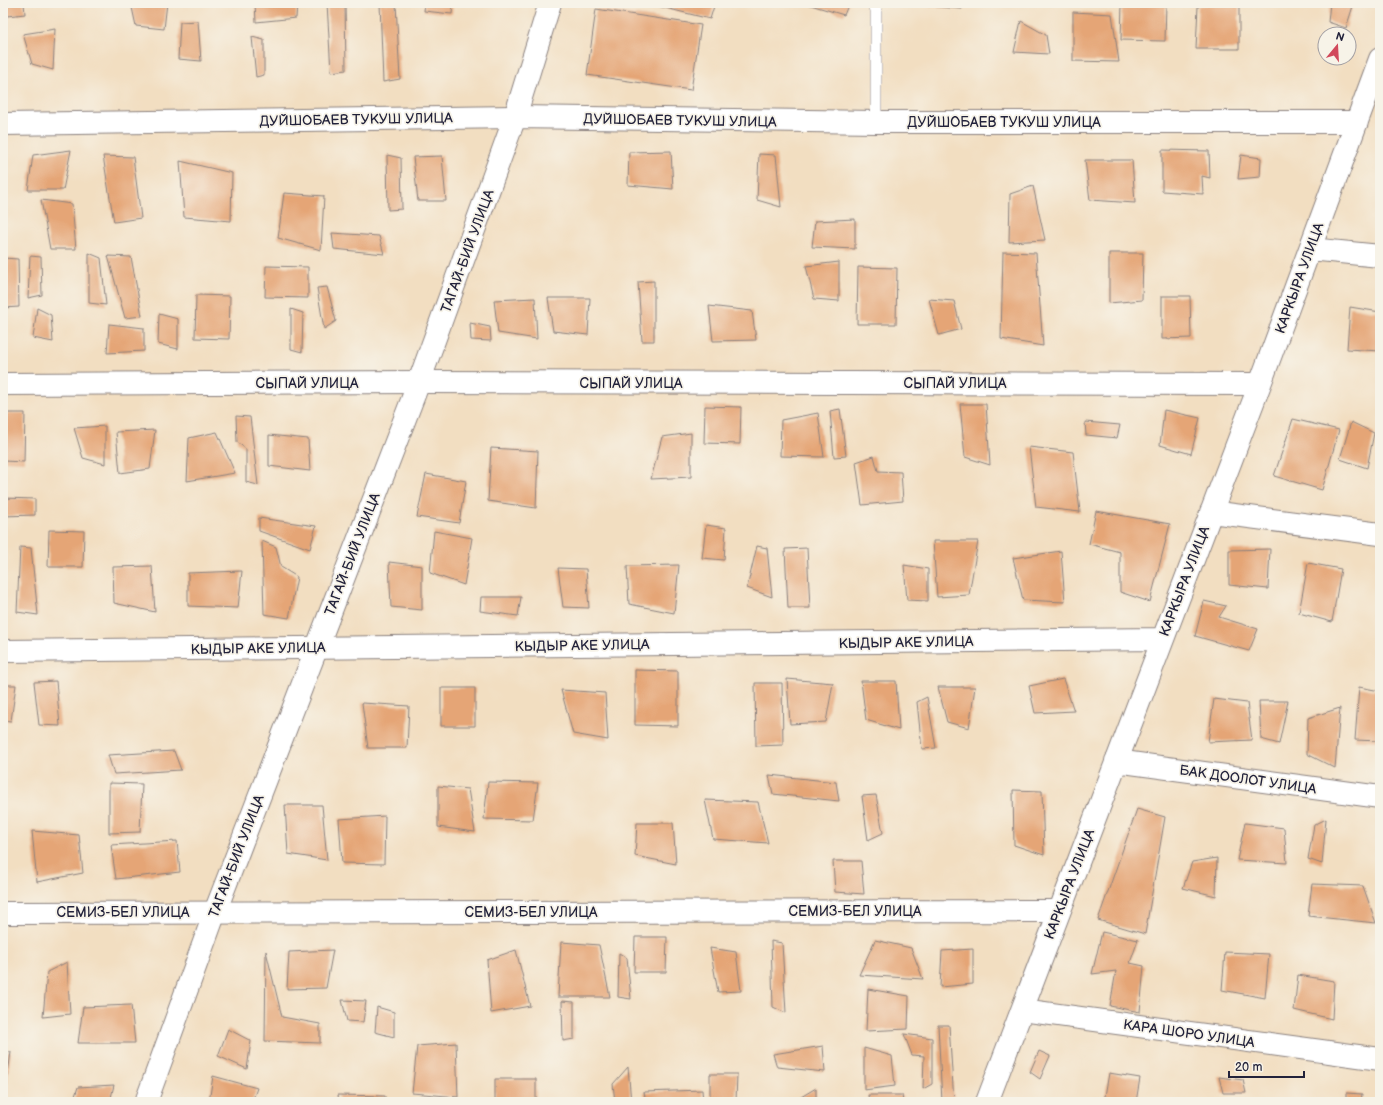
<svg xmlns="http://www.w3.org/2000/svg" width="1383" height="1105" viewBox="0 0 1383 1105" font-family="'Balsamiq Sans',sans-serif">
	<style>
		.building { fill: #e5a576 }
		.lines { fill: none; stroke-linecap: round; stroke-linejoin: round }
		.service-casing { stroke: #8a807e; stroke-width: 12 }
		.minor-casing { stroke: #8a807e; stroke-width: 24 }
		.tertiary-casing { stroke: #8a807e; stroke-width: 24 }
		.service { stroke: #fff; stroke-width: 11 }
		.minor { stroke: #fff; stroke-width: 22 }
		.tertiary { stroke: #fff; stroke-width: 22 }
		.labels { text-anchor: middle; stroke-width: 3.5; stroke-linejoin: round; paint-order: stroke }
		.street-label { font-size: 14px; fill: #22223b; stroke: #f7f3e8 }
	</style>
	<rect width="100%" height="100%" fill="#f7f3e8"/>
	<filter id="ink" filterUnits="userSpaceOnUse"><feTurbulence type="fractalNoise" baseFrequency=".025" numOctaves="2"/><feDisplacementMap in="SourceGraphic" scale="8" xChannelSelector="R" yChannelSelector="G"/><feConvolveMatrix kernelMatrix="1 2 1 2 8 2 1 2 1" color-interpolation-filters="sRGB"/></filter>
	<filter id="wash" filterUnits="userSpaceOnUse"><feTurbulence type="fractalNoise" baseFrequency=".012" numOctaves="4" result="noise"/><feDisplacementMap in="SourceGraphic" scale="16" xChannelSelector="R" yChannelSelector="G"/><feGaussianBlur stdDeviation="0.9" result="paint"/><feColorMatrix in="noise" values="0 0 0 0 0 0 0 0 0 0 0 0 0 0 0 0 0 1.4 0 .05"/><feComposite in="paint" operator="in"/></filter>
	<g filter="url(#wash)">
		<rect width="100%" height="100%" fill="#f2dec1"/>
		<g id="blocks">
			<path class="building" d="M6,3H24L25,14L7,16Z
				M131,3H167L164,29L136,26Z
				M255,3H297L296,18L256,22Z
				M327,3H345L346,70L331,72Z
				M380,3L396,4L400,79L383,82Z
				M425,3H453L452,14L424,11Z
				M645,3H715L710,19Z
				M804,3H849L844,15Z
				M919,3H963L962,9L919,5Z
				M1122,3H1166L1165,41L1121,40Z
				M1216,3H1239V49H1196L1198,6Z
				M1330,3H1354L1346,28L1328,22Z
				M596,9L701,25L691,90L587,75Z
				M1073,12L1112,14L1119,62L1073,61Z
				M198,21L201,61L178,59L180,22Z
				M1021,21L1046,35L1049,54L1014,52Z
				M55,29L53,70L32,64L23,34Z
				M252,37L264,40V75L256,77Z
				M71,150L63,190H28L33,155Z
				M1162,150L1209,151L1210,178L1202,176L1203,194L1162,191Z
				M671,151L673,189L628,185L629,152Z
				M759,154L776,155L781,207L757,200Z
				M387,155L401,158L402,209L388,210Z
				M1241,155L1261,158L1260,177L1238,179Z
				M103,156L133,157L141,218L114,222Z
				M442,156L446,201H418L413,157Z
				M1085,160H1132L1135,203L1090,200Z
				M180,161L232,173L231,221L184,217Z
				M1033,186L1045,240L1009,242L1010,194Z
				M284,193L324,196L321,250L278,238Z
				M41,200L72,204L76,249H50Z
				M855,219V249L812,247L815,221Z
				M332,233L379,236L384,254L334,249Z
				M1003,252L1036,253L1043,346L1001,339Z
				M89,253L101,258L106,305L89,303Z
				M1109,253H1143L1142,300L1109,303Z
				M30,256L41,257L42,295L28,298Z
				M108,256L131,257L142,316L125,318Z
				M3,258L18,259L19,307L3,308Z
				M839,262V301L814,299L806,266Z
				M266,266L308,267V298L265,297Z
				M858,267L897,268L896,324H857Z
				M654,281V341H642L638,282Z
				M327,287L336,321L324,329L317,288Z
				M196,295L230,296L229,339L195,338Z
				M1162,296H1190L1191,338L1162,339Z
				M535,298L537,339L498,333L494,300Z
				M548,298H590L588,335L553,331Z
				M929,299L954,301L961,329L939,335Z
				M709,306L752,311L756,340L713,341Z
				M1350,307L1380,312V351L1347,349Z
				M37,308L51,315L53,342L33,338Z
				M291,309L303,313L302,352L291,349Z
				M159,314L178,319V349L158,344Z
				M470,323L490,327L491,341L471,340Z
				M109,324L144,328V351L107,353Z
				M960,404H986L990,465L965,457Z
				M705,406L741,407L740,444L704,443Z
				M840,409L846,456L834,457L830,411Z
				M1164,410L1200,418L1191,454L1160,445Z
				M3,413H25L24,462L3,461Z
				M818,413L824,457L780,456L781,420Z
				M236,416L250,417L258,485L246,482V449L237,442Z
				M1293,419L1339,430L1322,490L1274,476Z
				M1085,422L1120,425L1117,438L1086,435Z
				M1351,422L1374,433L1367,468L1340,459Z
				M105,426V464L83,458L74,428Z
				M155,430L150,469L120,473L116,432Z
				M217,432L235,473L187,481L189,438Z
				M691,433V477L651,479L662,437Z
				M269,435L308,439L310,471L269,466Z
				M1029,447L1073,452L1080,512L1036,507Z
				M491,448L538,451L536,508L488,501Z
				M874,456L878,471L901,472L903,501L862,505L856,462Z
				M426,474L466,481L459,523L417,517Z
				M3,498L35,499V515L3,516Z
				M1096,511L1170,524L1150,602L1120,592V552L1089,544Z
				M259,518L316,526L310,549L259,531Z
				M706,525L726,528L724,560L702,558Z
				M49,530L84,531L83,567H48Z
				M434,531L472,538L464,585L430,573Z
				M262,541L276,547L281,567L297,577L289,618L264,614Z
				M933,541H978L969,595L937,597Z
				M757,546L767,548L772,597L747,588Z
				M20,547L31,548L38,615L17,612Z
				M807,548L810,608H788L785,549Z
				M1270,549L1268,589L1229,585V550Z
				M1061,551L1065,602L1023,600L1013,558Z
				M389,562L422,566V610L391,607Z
				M1308,563L1341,569L1332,622L1299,613Z
				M679,565L674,613L629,604L627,566Z
				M904,565L928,569V601L907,600Z
				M152,566L155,612L114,603L113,567Z
				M558,568L586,569L589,608L563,607Z
				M242,571L238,608L188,606V573Z
				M481,597H521L518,616L480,611Z
				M1204,601L1226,606L1219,617L1258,629L1249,651L1195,636Z
				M635,670L678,671V726L635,725Z
				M787,679L833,683L826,722L790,724Z
				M1063,679L1074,711L1035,713L1029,686Z
				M56,681L60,726L39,725L34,682Z
				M861,681H896L899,730L866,720Z
				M755,683H782L783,745L756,746Z
				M3,685H16L11,721L3,720Z
				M938,687H975L969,728L947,722Z
				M1359,687L1380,691V741L1355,740Z
				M441,688H475V726H441Z
				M561,690L605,693L608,740L573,734Z
				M927,697L936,748L922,749L917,702Z
				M1214,699L1247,703L1252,740L1208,742Z
				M1259,701H1288L1279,744L1261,739Z
				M362,703L409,706L407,748H368Z
				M1340,708L1335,768L1307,754L1308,718Z
				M174,751L181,770L114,774L108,755Z
				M769,775L836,782L839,801L773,794Z
				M488,782L538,783L533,820L484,819Z
				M109,783L142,784L140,832L109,833Z
				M438,786L468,789L475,832L438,827Z
				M1013,790L1042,791L1044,855L1014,845Z
				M876,795L883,833L868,840L862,796Z
				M705,800L758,802L768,843L713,839Z
				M285,805H322L327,860L288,854Z
				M1137,809L1165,817L1145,934L1098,920Z
				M385,816L384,864L342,863L339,819Z
				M1326,819L1322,864L1308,859L1314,825Z
				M637,823H673L676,864L635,856Z
				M1245,823L1284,828L1287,863L1237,860Z
				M32,831L79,835L83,873L37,882Z
				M177,841L180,872L116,879L111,845Z
				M1217,858L1216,896L1183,888L1192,862Z
				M833,861H861L864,894L835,892Z
				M1312,884L1363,886L1376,923L1308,916Z
				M1102,932L1138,940L1130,963L1144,966L1140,1012L1110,1006L1116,971L1092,974Z
				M635,937H667L666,972H634Z
				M875,940L911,948L923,979L859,975Z
				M771,941L782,943L786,1013L773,1007Z
				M561,942L599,945L610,997H558Z
				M710,948L736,952L741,991L718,992Z
				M973,949V984L940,987L942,951Z
				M333,950L326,988L287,989L289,952Z
				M516,950L530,1006L491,1013L487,960Z
				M266,951L282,1017L320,1024V1043L265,1041Z
				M1225,952L1269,954L1265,998L1222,990Z
				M619,953L627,958L631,999L618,997Z
				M67,962L70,1014L43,1017L47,972Z
				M1298,975L1334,981L1332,1019L1294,1010Z
				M868,989L909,996L908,1029L866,1031Z
				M342,1000L366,1001L363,1022L347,1021Z
				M562,1001L574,1002V1039L563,1041Z
				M131,1005L135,1043H78L83,1007Z
				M377,1007L394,1012V1037L375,1032Z
				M938,1025H949L954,1102H942Z
				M228,1029L251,1041L247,1069L218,1056Z
				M904,1034L932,1038V1084L923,1089L924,1056L912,1055Z
				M456,1043L458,1097L412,1093L417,1046Z
				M823,1046L825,1072L777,1067L773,1054Z
				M864,1048L892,1056L895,1086L864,1090Z
				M1039,1051L1050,1056L1040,1079L1030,1072Z
				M3,1052H11L6,1089H3Z
				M628,1067L631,1102H615L613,1084Z
				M1109,1073L1140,1078L1136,1102H1104Z
				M710,1074H737L736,1102H710Z
				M213,1076L257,1088L252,1102H209Z
				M1219,1077L1243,1080L1246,1093H1223Z
				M495,1079H536V1102H495Z
				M114,1085L110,1102H73L78,1087Z
				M816,1088V1102H796V1100Z
				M702,1090L703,1102H646L644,1092Z
				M1346,1093L1362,1094L1361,1102H1346Z
				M338,1095L385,1096V1102H339Z
				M868,1095H902L903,1102H869Z"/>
		</g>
	</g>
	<g filter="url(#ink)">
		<use href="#blocks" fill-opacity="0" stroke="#8a807e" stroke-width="1"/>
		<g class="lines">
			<defs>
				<path id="service" d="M873,3L876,10V122"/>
				<path id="minor" d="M3,124L515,117L876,122H1357
					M1310,249L1380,256
					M3,384L419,382L1260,384
					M1211,512L1380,534
					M3,651L1161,639
					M1116,761L1380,797
					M3,913L1059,911
					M1022,1010L1380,1059
					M987,1102L1260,384L1380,59"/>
				<path id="tertiary" d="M146,1102L215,912L419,382L515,117L550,3"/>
			</defs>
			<use href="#service" class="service-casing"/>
			<use href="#minor" class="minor-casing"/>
			<use href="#tertiary" class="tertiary-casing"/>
			<use href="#service" class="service"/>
			<use href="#minor" class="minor"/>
			<use href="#tertiary" class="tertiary"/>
		</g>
	</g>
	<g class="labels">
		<g class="street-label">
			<text transform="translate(356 119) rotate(-1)" y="5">ДУЙШОБАЕВ ТУКУШ УЛИЦА</text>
			<text transform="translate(680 120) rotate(1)" y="5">ДУЙШОБАЕВ ТУКУШ УЛИЦА</text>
			<text x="1004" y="127">ДУЙШОБАЕВ ТУКУШ УЛИЦА</text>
			<text transform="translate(467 251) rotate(-70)" y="5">ТАГАЙ-БИЙ УЛИЦА</text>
			<text transform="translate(1299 278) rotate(-70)" y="5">КАРКЫРА УЛИЦА</text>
			<text x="307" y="388">СЫПАЙ УЛИЦА</text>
			<text x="631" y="388">СЫПАЙ УЛИЦА</text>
			<text x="955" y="388">СЫПАЙ УЛИЦА</text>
			<text transform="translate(352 554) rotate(-69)" y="5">ТАГАЙ-БИЙ УЛИЦА</text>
			<text transform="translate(1184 581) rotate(-69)" y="5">КАРКЫРА УЛИЦА</text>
			<text transform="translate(906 642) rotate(-1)" y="5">КЫДЫР АКЕ УЛИЦА</text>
			<text transform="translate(582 645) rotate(-1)" y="5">КЫДЫР АКЕ УЛИЦА</text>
			<text transform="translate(258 648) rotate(-1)" y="5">КЫДЫР АКЕ УЛИЦА</text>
			<text transform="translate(1248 779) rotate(8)" y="5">БАК ДООЛОТ УЛИЦА</text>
			<text transform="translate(236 856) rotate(-69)" y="5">ТАГАЙ-БИЙ УЛИЦА</text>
			<text transform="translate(1069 884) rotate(-69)" y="5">КАРКЫРА УЛИЦА</text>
			<text x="855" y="916">СЕМИЗ-БЕЛ УЛИЦА</text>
			<text x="123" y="917">СЕМИЗ-БЕЛ УЛИЦА</text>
			<text x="531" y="917">СЕМИЗ-БЕЛ УЛИЦА</text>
			<text transform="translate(1189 1033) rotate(8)" y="5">КАРА ШОРО УЛИЦА</text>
		</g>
	</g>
	<rect width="1383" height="1105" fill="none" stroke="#f7f3e8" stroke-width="16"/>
	<g transform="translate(1337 46) rotate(18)"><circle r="19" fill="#f7f3e8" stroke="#a29fa3"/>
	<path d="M0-3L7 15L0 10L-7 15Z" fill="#d1495b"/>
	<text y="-6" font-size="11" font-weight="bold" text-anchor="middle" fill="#22223b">N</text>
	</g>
	<path d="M1229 1071v6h75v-6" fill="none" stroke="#22223b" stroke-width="2"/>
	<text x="1235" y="1071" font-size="12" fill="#22223b" stroke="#f7f3e8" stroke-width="3" paint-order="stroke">20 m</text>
</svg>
